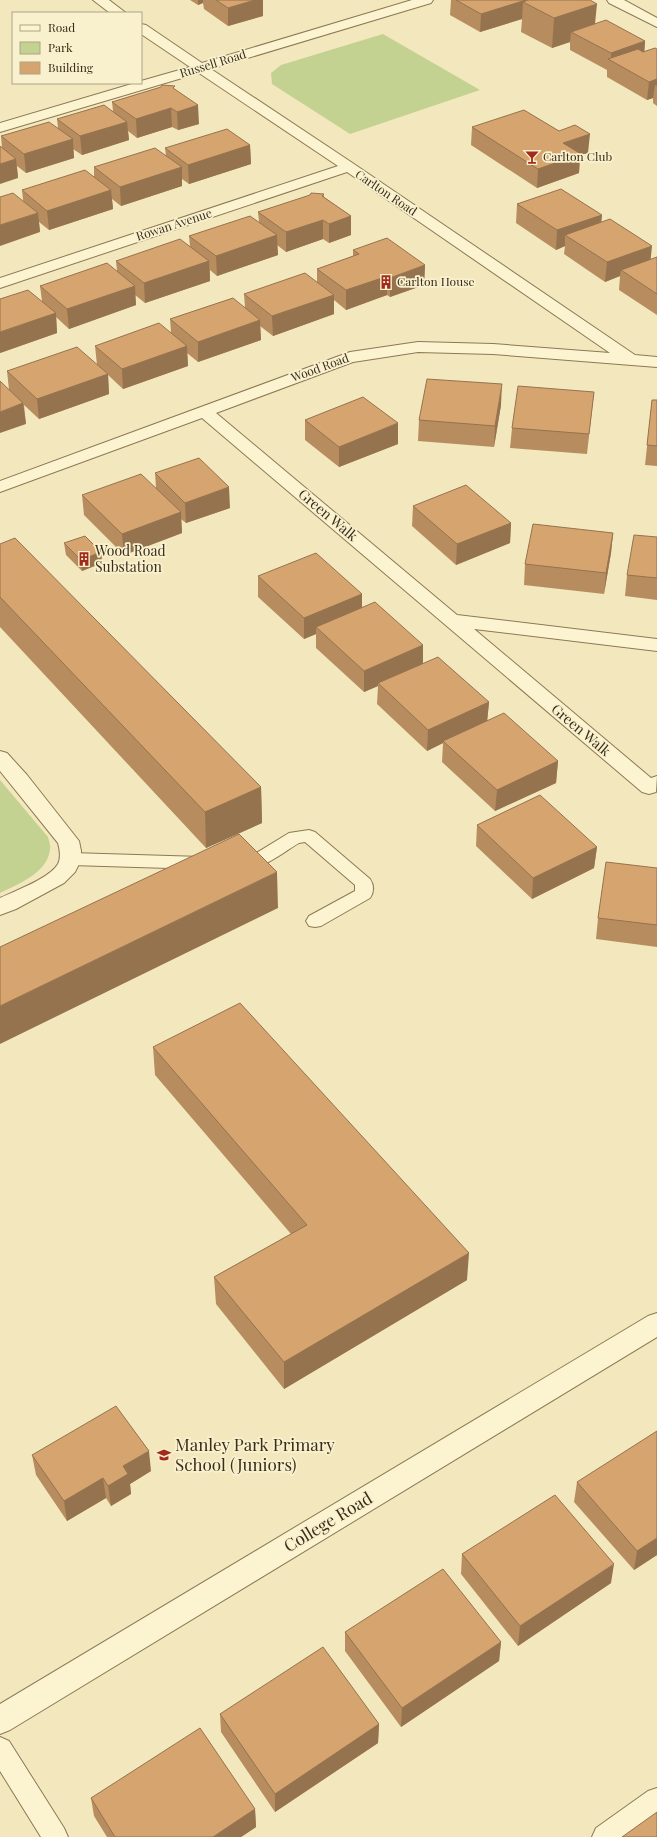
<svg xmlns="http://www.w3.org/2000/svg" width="657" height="1837" viewBox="0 0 657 1837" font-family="'Playfair Display',serif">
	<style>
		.green { fill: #c3d290 }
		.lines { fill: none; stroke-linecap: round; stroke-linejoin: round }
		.service-casing { stroke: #8d7854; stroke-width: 2 }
		.minor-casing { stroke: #8d7854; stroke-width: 2 }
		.service { fill: #fcf4d1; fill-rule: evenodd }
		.minor { fill: #fcf4d1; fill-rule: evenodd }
		.wall { fill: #b78d5f }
		.shaded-wall { fill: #95734e }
		.building { fill: #d5a46f; stroke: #95734e }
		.labels { text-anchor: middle; stroke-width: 3.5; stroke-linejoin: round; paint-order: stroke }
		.far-street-label { font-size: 12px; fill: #3a2d1b; stroke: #f9f1ce }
		.far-poi-label { font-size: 12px; fill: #3a2d1b; stroke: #f9f1ce; text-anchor: start }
		.street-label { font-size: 14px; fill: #3a2d1b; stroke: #f9f1ce }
		.poi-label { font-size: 14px; fill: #3a2d1b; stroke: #f9f1ce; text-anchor: start }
		.near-poi-label { font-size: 17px; fill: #3a2d1b; stroke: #f9f1ce; text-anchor: start }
		.near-street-label { font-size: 17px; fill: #3a2d1b; stroke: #f9f1ce }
	</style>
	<rect width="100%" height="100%" fill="#f3e8bd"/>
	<path class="green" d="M383,34L480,90L350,134L272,84L271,73L281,65Z
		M0,780L48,837C49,841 51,846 50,849C48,873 18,884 0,893Z"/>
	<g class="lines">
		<defs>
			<path id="service" d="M309,830L315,832L370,879C374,885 374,892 370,898L321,926L315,927L309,926L306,921L309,916L355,891V885L305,842L299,843C280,854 257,875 234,868L231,864L234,860L250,857L289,833Z
				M71,853L202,857L208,859L211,863L208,867L202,869L71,865L65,863L62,859L65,855Z
				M0,1737L9,1741L64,1828L68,1837H41L0,1771Z
				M657,1788V1815L626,1837H592L596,1828L648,1791Z"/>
			<path id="minor" d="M93,0H109L126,13H110Z
				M412,0H433L431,3L211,69L354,164L635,355L657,357V367L493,354L418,352L353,362L216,413L457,615L657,639V651L474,629L651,778L657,776L656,792L649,794L642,792L202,418L0,492V481L350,352L418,342L493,344L610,353L347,172L0,288V278L338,166L199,73L0,132V123L135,83H141V81L190,67L141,34V24L146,25L202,63Z
				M607,0H624L657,18V27L609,3Z
				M0,751L7,753L27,775L79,841L81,851V860L75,872L64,883L16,909L0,915V898C15,891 50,878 58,864C61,858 60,850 58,843L0,771Z
				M657,1313V1337L10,1730L0,1734V1704L648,1316Z"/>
		</defs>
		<use href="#service" class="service-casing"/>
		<use href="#minor" class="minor-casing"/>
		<use href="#service" class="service"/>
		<use href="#minor" class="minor"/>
	</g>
	<path class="wall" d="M190,0H263V16L228,26L204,9L203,3L198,5Z
		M451,0H590L595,24L645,41L644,52L657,49V106L653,103V98L647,100L607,77V70L570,50V42L552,48L521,32L522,19L480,32L450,15Z
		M175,89L199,124L178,130L172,127L137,138L128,131L129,140L82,155L73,149L74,158L26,173L17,166L18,178L2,148L1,136L58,128L57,119L113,111L112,102Z
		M472,127L588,153L580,155L579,173L537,188L471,145Z
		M250,145L251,164L189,184L182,179V186L121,206L112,199L113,209L49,230L39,222L40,232L23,200L22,190L94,177V167L166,156L165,148Z
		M324,194V197L351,216V235L329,243L323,239L286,252L277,245L278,255L217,276L210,270V281L145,303L135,295L136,305L69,329L56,317L57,333L0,353L42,301L40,286L117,271L116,261L190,246L189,236L259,222L258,212Z
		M517,204L602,215L601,222L650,260L657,257V315L619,290L620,276L605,282L564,254L565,246L556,250L516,223Z
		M353,250L425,265L424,285L390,297L387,295L346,310L334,300V314L273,336L260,326L261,340L198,362L187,353L188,366L123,389L108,375L109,394L39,419L24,405L26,424L9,390L7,371L97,365L95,346L171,332L170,319L245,308L244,294L317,282V269L353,256Z
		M594,392L587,454L510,448L512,428Z
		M652,400H657V466L645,465Z
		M501,405L494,447L418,441L419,420Z
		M305,420L398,444L339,467L305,440Z
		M155,473L230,508L186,523L181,519L182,533L124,555L84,515L82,495L156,488Z
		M413,506L511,523L510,543L456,565L412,526Z
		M613,533L611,553L604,594L524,585L525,564Z
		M657,537V600L625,596L627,575Z
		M64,543L101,552L102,563L82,571L66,555Z
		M0,544L261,787L262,823L206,848L0,627Z
		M258,576L362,594V608L423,645V663L489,702L487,721L558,761L556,783L495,811L442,762L443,743L427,751L377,704L378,686L364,692L316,648V634L304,639L258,597Z
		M477,825L597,847L594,868L532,899L476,846Z
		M657,868V947L596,939L598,918Z
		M153,1047L467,1280L284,1389L216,1304L214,1277L291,1234L155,1075Z
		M32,1455L151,1471L130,1484L131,1494L111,1506L106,1498L67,1521L36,1475Z
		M577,1482L657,1555L634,1570L574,1502Z
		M462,1554L611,1583L518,1646L461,1574Z
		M345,1632L501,1642L499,1661L401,1727L345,1651Z
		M220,1714L379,1724L378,1743L275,1812L221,1732Z
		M91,1798L255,1809L256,1827L241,1837H107L94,1816Z"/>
	<path class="shaded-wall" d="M198,0H203V3L198,5Z
		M255,0H263V16L228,26V8Z
		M526,0L523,2L522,19L480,32L481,14Z
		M597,4L594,34L571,32L570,42L552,48L554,18Z
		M645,41L644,60H611V53Z
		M657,79V86L655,85L653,98L647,100L649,82Z
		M198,105L199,124L178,130L177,112Z
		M171,108L172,127L137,138L136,119Z
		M127,122L129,140L82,155L80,136Z
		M590,134L588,153L580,155L579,173L537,188L538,169L563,143Z
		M73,139L74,158L26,173L24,154Z
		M250,145L251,164L189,184L188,165Z
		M16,159L18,178L0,184V164Z
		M182,167V186L121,206L120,187Z
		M111,190L113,209L49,230L47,211Z
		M38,213L40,232L0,246V225Z
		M602,215L600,234L565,235V246L556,250L557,230Z
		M351,216V235L329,243V224Z
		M323,220V239L286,252V232Z
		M277,235L278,255L217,276L216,256Z
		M652,246L650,266L621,270L620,276L605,282L607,262Z
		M209,261L210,281L145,303L144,283Z
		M425,265L424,285L390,297V278Z
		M388,276L387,295L346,310V290Z
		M135,286L136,305L69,329L67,309Z
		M334,295V314L273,336L272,316Z
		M56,313L57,333L0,353V332Z
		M260,320L261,340L198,362V342Z
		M187,346L188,366L123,389L122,369Z
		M108,374L109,394L39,419L37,399Z
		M502,384L501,405L494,447L495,426Z
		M23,403L26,424L0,433V412Z
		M398,423V444L339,467V447Z
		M229,487L230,508L186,523L185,503Z
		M181,512L182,533L124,555L122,534Z
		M511,523L510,543L456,565L457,544Z
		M613,533L611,553L604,594L606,573Z
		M101,552L102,563L82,571L81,560Z
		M362,594V615L316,627V634L304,639V618Z
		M423,645V666L378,683V686L364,692V671Z
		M489,702L487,723L443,741V743L427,751L428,730Z
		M558,761L556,783L495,811L497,790Z
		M261,787L262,823L206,848L205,812Z
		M597,847L594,868L532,899L533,878Z
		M277,872L278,908L0,1044V1006Z
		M469,1253L467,1280L284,1389V1362Z
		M149,1451L151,1471L130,1484L131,1494L111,1506L108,1486L123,1466Z
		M103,1478L106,1498L67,1521L64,1501Z
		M657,1538V1555L634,1570L637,1551Z
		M614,1564L611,1583L518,1646L520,1626Z
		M501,1642L499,1661L401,1727L402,1708Z
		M379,1724L378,1743L275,1812V1794Z
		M255,1809L256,1827L241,1837H213Z"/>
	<path class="building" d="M216,0H255L228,8Z
		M456,0H526L481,14Z
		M528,0H590L597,4L554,18L523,2Z
		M606,20L645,41L611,53L571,32Z
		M655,48L657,49V79L649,82L608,59L638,49L643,52Z
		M162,85L175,86L173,88L198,105L177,112L171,108L136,119L112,102L161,87Z
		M104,105L127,122L80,136L57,119Z
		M524,110L559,131L575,125L590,134L563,143L581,154L538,169L472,127Z
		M49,122L73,139L24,154L1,136Z
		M227,129L250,145L188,165L165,148Z
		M0,146L16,159L0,164Z
		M155,148L182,167L120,187L94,167Z
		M85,170L111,190L47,211L22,190Z
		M561,189L602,215L557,230L517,204Z
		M13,193L38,213L0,225V197Z
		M311,193L324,194L322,196L351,216L329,224L323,220L286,232L258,212L310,195Z
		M250,216L277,235L216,256L189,236Z
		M610,219L652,246L607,262L565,235Z
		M387,238L425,265L390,278L388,276L346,290L317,269L359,254L353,250Z
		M180,239L209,261L144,283L116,261Z
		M657,257V294L621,270Z
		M107,263L135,286L67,309L40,286Z
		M305,273L334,295L272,316L244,294Z
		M28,290L56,313L0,332V299Z
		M233,298L260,320L198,342L170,319Z
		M159,323L187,346L122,369L95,346Z
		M77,347L108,374L37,399L7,371Z
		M427,379L502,384L495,426L419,420Z
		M0,381L23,403L0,412Z
		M518,386L594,392L589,434L512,428Z
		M363,397L398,423L339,447L305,420Z
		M652,400H657V446L647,445Z
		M199,458L229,487L185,503L155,473Z
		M141,474L181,512L122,534L82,495Z
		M466,485L511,523L457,544L413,506Z
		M533,524L613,533L606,573L525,564Z
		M634,535L657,537V578L627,575Z
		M85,536L101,552L81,560L64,543Z
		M15,538L261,787L205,812L0,597V544Z
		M316,553L362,594L304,618L258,576Z
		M375,602L423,645L364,671L316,627Z
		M438,657L489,702L428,730L378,683Z
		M504,713L558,761L497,790L443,741Z
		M540,795L597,847L533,878L477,825Z
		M239,834L277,872L0,1006V947Z
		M606,862L657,868V925L598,918Z
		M240,1003L469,1253L284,1362L214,1277L307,1225L153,1047Z
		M116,1406L149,1451L123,1466L128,1474L108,1486L103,1478L64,1501L32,1455Z
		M657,1431V1538L637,1551L577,1482Z
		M555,1495L614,1564L520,1626L462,1554Z
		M443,1569L501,1642L402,1708L345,1632Z
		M323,1647L379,1724L275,1794L220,1714Z
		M200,1728L255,1809L213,1837H115L91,1798Z
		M657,1812V1837H622Z"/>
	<defs>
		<symbol id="bar-bare" viewBox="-9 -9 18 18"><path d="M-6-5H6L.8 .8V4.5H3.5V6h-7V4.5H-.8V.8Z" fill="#a22b1d" stroke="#f9f1ce" stroke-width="2.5" paint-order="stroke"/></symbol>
		<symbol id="building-bare" viewBox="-9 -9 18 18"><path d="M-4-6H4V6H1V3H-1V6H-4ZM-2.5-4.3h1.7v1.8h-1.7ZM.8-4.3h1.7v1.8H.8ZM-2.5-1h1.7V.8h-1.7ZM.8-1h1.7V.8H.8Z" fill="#a22b1d" stroke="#f9f1ce" stroke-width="2.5" paint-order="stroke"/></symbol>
		<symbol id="school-bare" viewBox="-9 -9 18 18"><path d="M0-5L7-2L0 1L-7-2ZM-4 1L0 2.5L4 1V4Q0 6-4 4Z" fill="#a22b1d" stroke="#f9f1ce" stroke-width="2.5" paint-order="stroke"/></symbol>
	</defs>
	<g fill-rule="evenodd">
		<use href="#bar-bare" x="522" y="147" width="20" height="20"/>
		<use href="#building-bare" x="376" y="272" width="20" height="20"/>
		<use href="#building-bare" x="74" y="549" width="20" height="20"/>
		<use href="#school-bare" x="154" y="1445" width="20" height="20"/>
	</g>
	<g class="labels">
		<g class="far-street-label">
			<text transform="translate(213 64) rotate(-17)" y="4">Russell Road</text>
			<text transform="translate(386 193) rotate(34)" y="4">Carlton Road</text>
			<text transform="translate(174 225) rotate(-18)" y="4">Rowan Avenue</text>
			<text transform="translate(320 368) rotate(-20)" y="4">Wood Road</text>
		</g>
		<g class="far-poi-label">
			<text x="543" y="161">Carlton Club</text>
			<text x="397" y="286">Carlton House</text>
		</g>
		<g class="street-label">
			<text transform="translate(328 515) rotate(40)" y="5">Green Walk</text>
			<text transform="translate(581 730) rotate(40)" y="5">Green Walk</text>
		</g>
		<g class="poi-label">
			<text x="95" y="556">Wood Road<tspan x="95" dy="16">Substation</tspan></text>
		</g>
		<g class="near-poi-label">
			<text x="175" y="1451">Manley Park Primary<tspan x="175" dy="20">School (Juniors)</tspan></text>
		</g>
		<g class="near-street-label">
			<text transform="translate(328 1522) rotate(-31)" y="6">College Road</text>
		</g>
	</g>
	<rect x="12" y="12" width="130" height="72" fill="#f9f1ce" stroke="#ada386"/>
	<rect x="20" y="25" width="20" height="6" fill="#fcf4d1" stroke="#ada386"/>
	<text x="48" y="32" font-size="12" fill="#3a2d1b">Road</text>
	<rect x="20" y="42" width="20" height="12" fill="#c3d290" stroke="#ada386"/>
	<text x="48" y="52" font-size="12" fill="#3a2d1b">Park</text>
	<rect x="20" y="62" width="20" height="12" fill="#d5a46f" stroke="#ada386"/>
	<text x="48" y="72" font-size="12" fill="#3a2d1b">Building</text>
</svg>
